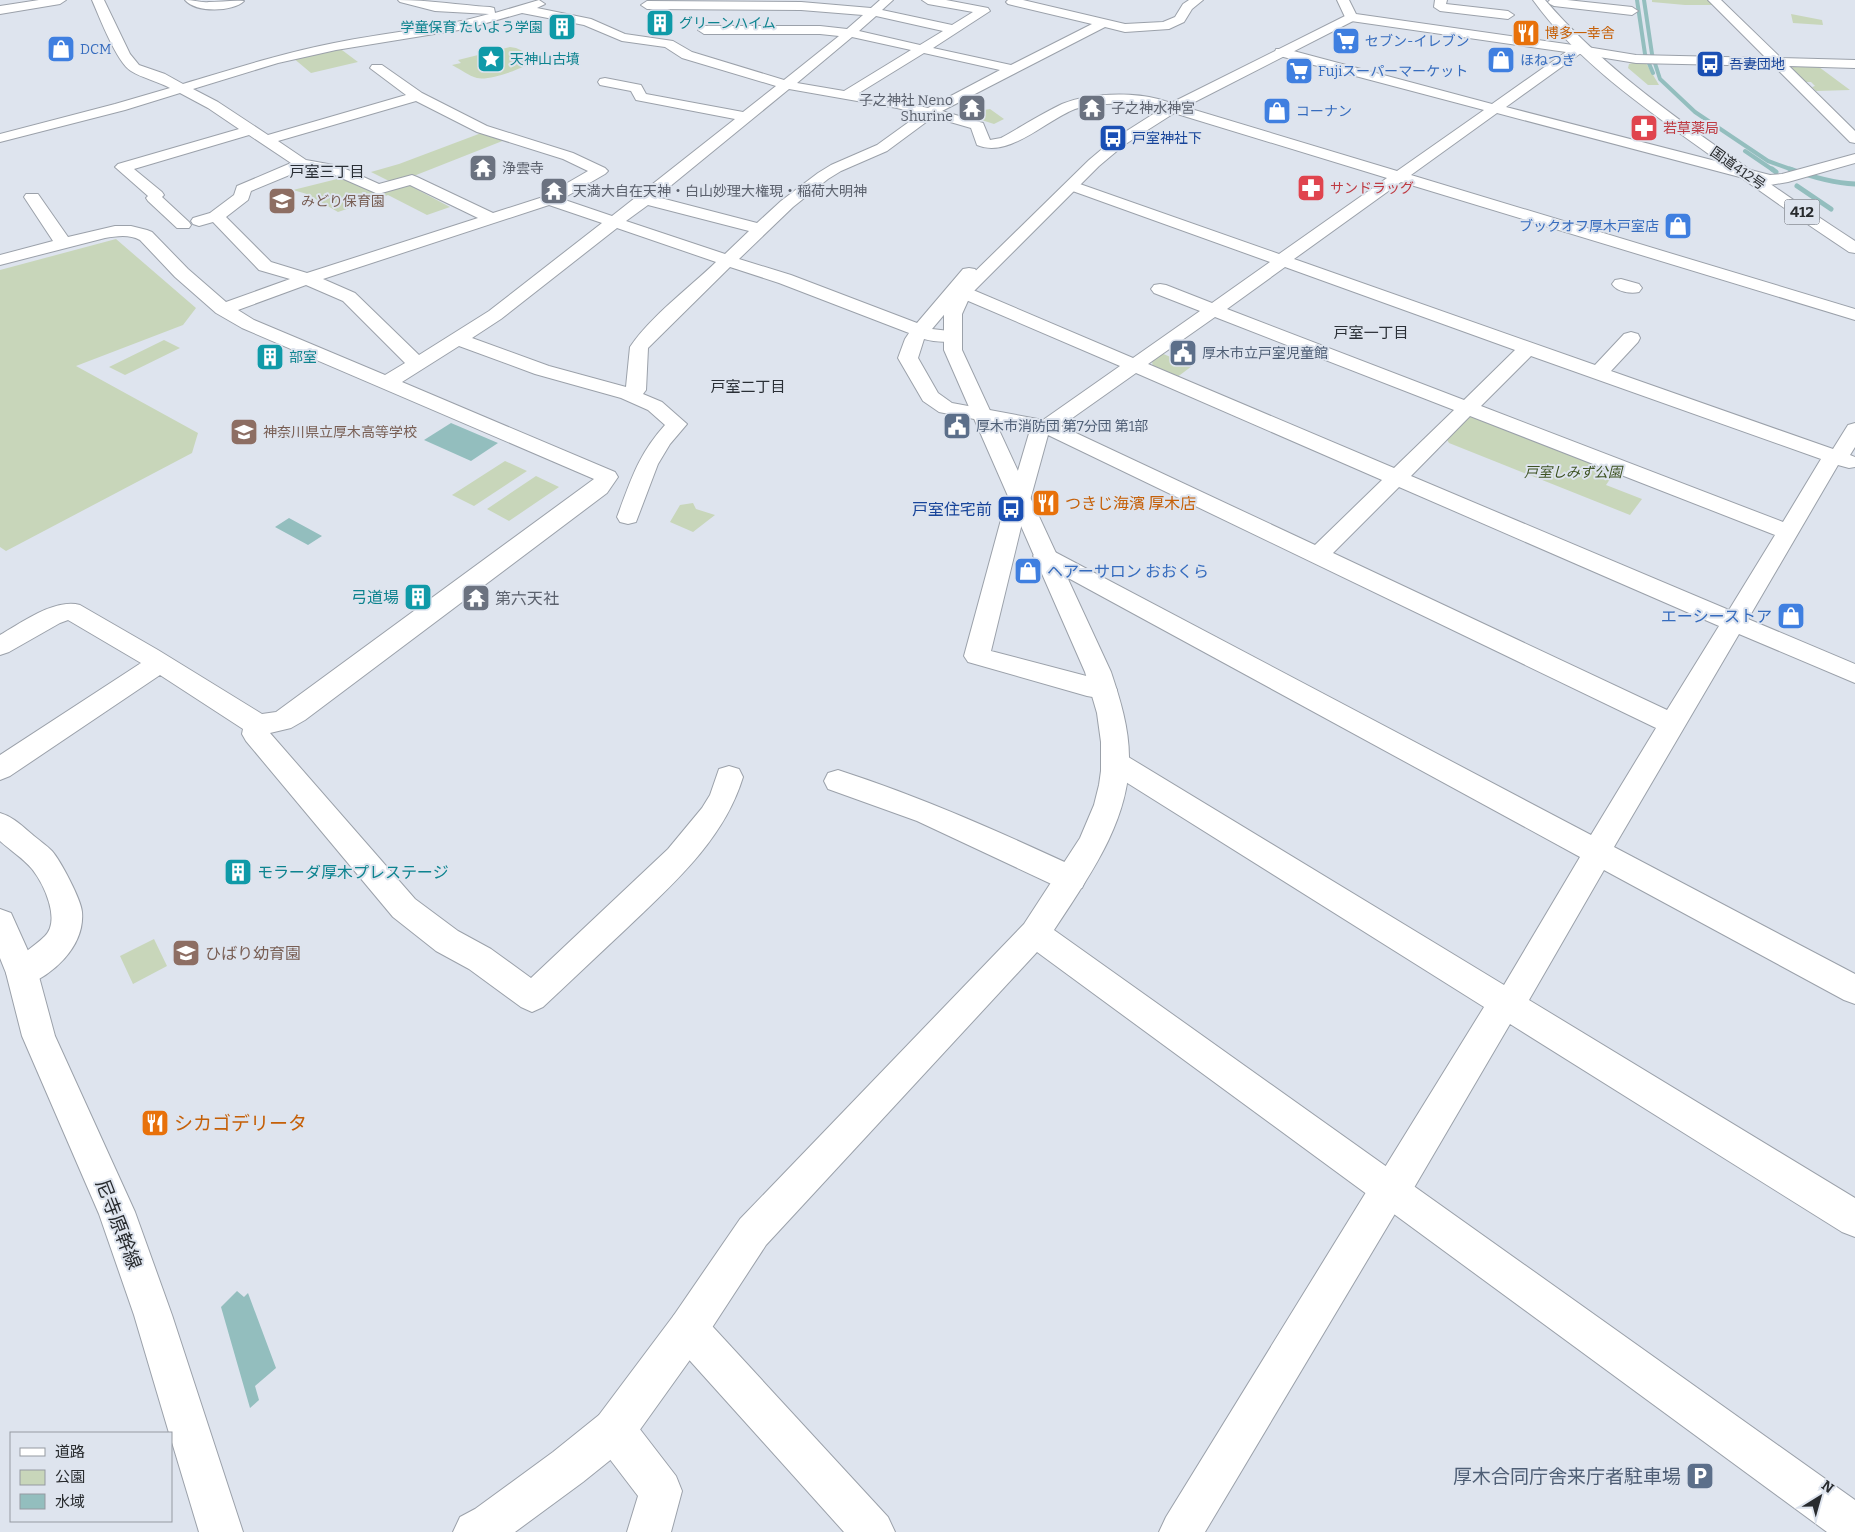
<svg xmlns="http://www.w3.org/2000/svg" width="1855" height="1532" viewBox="0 0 1855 1532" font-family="Bitter,'Noto Sans JP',serif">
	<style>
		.green { fill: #c8d6ba }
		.water { fill: #93bebe }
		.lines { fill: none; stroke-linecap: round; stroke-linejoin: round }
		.stream-far1 { stroke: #93bebe; stroke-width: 4 }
		.stream { stroke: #93bebe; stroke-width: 5 }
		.minor-casing { stroke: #9ba1aa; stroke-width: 2 }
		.tertiary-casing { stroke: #9ba1aa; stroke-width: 2 }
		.primary-casing { stroke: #9ba1aa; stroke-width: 2 }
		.trunk-casing { stroke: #9ba1aa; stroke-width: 2 }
		.minor { fill: #fff; fill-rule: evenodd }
		.tertiary { fill: #fff; fill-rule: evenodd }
		.primary { fill: #fff; fill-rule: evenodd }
		.trunk { fill: #fff; fill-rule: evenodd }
		.labels { text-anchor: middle; stroke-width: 4; stroke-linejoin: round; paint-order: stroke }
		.far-culture-label { font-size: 14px; fill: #0d838f; stroke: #dee4ee; text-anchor: start }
		.far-food-label { font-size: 14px; fill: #c56008; stroke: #dee4ee; text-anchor: start }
		.far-shop-label { font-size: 14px; fill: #366cbe; stroke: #dee4ee; text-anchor: start }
		.far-transit-label { font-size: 14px; fill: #164399; stroke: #dee4ee; text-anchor: start }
		.far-worship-label { font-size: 14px; fill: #5b616d; stroke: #dee4ee; text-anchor: start }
		.far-health-label { font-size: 14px; fill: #be3a42; stroke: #dee4ee; text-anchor: start }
		.far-street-label { font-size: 14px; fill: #282b2e; stroke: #dee4ee }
		.far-education-label { font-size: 14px; fill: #785e54; stroke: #dee4ee; text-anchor: start }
		.far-service-label { font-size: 14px; fill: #4e5e75; stroke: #dee4ee; text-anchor: start }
		.far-park-label { font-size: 14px; font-style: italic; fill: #3d5222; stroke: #dee4ee }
		.far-neighbourhood-label { font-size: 15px; fill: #2a2f36; stroke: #dee4ee }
		.shield { fill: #dee4ee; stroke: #5f6268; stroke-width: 1 }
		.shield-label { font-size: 15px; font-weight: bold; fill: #282b2e }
		.food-label { font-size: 16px; fill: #c56008; stroke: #dee4ee; text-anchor: start }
		.transit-label { font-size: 16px; fill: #164399; stroke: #dee4ee; text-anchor: end }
		.shop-label { font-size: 16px; fill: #366cbe; stroke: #dee4ee; text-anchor: start }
		.culture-label { font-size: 16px; fill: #0d838f; stroke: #dee4ee; text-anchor: end }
		.worship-label { font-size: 16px; fill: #5b616d; stroke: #dee4ee; text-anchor: start }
		.education-label { font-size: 16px; fill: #785e54; stroke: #dee4ee; text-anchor: start }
		.near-food-label { font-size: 19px; fill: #c56008; stroke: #dee4ee; text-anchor: start }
		.near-street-label { font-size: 19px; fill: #282b2e; stroke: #dee4ee }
		.near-service-label { font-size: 19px; fill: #4e5e75; stroke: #dee4ee; text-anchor: end }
	</style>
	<rect width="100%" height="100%" fill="#dee4ee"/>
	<path class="green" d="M1652,0H1709L1715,5H1685L1652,2Z
		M1791,14L1822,20L1823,25L1793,23Z
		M338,47L358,62L311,73L292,57Z
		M510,47L516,48L538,58C528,67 491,81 477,78C469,76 460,69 452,65L461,63L458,60Z
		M1633,63H1646L1659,85H1648L1628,68L1629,64Z
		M1795,66L1819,67L1850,90L1816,91L1812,87L1815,86L1811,82H1806L1791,68Z
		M990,109L1004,119L994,124L969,116L978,111Z
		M484,132L510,138L401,181L450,207L427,215L388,195L338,212L307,194L293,190L345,177L376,191L393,183L371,172L399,164Z
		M116,239L196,308L183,325L76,366L198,433L192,453L6,551L0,547V270Z
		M164,340L180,348L125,375L109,367Z
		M1161,353L1192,366L1176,378L1153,368L1152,361Z
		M1469,415L1617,469L1606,485L1642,499L1630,515L1449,443L1446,438Z
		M505,461L527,471L474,506L452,495Z
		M536,476L559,487L509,521L487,509Z
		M693,503L696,509L715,515L693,532L670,522L680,505Z
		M154,939L167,966L133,984L120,956Z"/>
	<path class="water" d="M451,423L498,443L471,461L424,440Z
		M289,518L322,536L308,545L275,527Z
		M237,1291L244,1297L248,1293L276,1368L255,1386L259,1400L250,1408L221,1307Z"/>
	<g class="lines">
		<path class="stream-far1" d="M1637,0L1645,54L1653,73
			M1644,0L1652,54L1660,79L1695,112L1768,161L1793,170
			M1745,151L1773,170"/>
		<path class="stream" d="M1772,169L1776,172
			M1790,169C1812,177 1832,183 1855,184
			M1797,186L1831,209"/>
		<defs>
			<path id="minor" d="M39,0H66L60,4L0,14V6Z
				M92,0H104L130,54L139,65L165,74L183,84C233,69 283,53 334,43C386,32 438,29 489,14L435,11L400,2L398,0C429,0 459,5 490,7L494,8L495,13L539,0L545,4L537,8L591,19L625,34L673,41L692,52L784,80L839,36L820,34H704L698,30L704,26H820L847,29L863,15L801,10L647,9L641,5L647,1L801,2L871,8L880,0H893L882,10L952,25L973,12L928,4L922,0H946L988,8L990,11L933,48L1011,65L1092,24L1008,4L1006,2L1008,0H1023L1125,24L1163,22L1175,17L1183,4L1189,0H1203L1192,9L1184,22L1169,29L1125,32L1105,27L942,111L983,123L990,140L1001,138C1021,127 1041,114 1062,104C1088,93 1131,92 1158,99L1397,171L1484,110L1276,55L1275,52L1276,49H1286L1492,104L1573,47H1581L1583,50L1581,53L1506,107L1770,175L1782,174L1855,154V163L1788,182L1770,185L1497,113L1411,175L1855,309V320L1401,182L1294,259L1595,365L1624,334L1631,332L1638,334L1640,338L1638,342L1611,371L1833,449L1848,425L1855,423V447L1850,455L1855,457V467L1849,468L1838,465L1748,619L1855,664V683L1739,634L1614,847L1855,974V1004L1844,1000L1604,870L1529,1000L1855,1198V1237L1842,1232L1510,1024L1408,1198L1402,1202L1205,1532H1159L1166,1517L1376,1176L1382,1172L1484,1007L1105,769L1101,762L1105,755L1115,752L1125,755L1504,985L1580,857L1037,561L1033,556L1037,551L1045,549L1053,551L1591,835L1656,728L1048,435L1029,504L1034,509L1023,519L991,651L1113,683L1117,690L1113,697L1104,699L1087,696L968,662L964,656L1002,516L1013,506L1009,501L1030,430L939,412L923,401L898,358L905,339L909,333L779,283L730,267L648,348L646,390L643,394L662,402L687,424L670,444L658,464L636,522L628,524L620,522L617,517C631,480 638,455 665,425L648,410L621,398L535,374L459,346L402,382L615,472L618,477L607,493L305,720L291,728L270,733L415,899L458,931L491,949L531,978L668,849L702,808L710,795L719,769L729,766L739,769L743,777C724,840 672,885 626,929C598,955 571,981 543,1007L532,1012L521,1007L469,969L436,951L393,917L246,741L242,734L243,729L160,675L10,776L0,780V755L141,663L68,620L60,623L9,652L0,655V635C21,623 55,598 80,605L158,650L262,714L276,712L594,479L242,328L216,313L175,277L140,240C129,234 117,236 105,238L0,265V255L53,241L24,197L26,194H38L68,237L115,226H131L147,230L152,232L188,269L226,302L290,279L259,270L213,222L199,226L193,224L191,221L193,218L210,213L234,195L237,186L291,163L249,135L134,169L162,192L164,195L162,197L189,222L191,225L189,228H177L148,201L146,198L148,196L115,167L118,164L239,129L208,108L180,93L125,110L0,142V134L115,104L170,88C157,81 142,78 131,71C117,63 99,16 92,0ZM522,13L584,25L622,41L665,47L682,58L776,86L743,112L646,94L641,85L605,78L600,79L598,82L600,85L631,91L636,100L735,119L612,216L562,199L605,174L608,171L605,168L573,153L487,126L422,93L382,65H372L370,68L406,95L268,135L218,102L193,89L278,63L336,50L465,29ZM876,16L943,31L920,45L859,31ZM852,37L911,50L844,91L797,83ZM924,53L1000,70L928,108L859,93ZM789,89L897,108L920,114L877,145L831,165L818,173L781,201L757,223L657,197ZM416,101L477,132L563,159L588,171L543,197L493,213L417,177L412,175L379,184L339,166L306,160L278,141ZM1133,103L1151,106L1387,178L1279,254L1077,183H1067L1064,186L1067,189L1270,262L1212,303L1166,285L1160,284L1154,285L1151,289L1154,293L1200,311L1133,358L966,287L978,273L975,269L969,268L963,269L917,323L791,275L739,259L793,207L828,179L841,171L887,151L933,117L971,128L977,145C1009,159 1046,120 1075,109C1093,103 1114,104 1133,103ZM304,169L330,173L378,194L410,185L478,218L307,273L271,262L226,217L248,200L251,191ZM549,205L602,223L489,311L419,355L355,293L323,279ZM648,205L749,231L725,254L626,221ZM617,228L716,262C689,288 650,317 630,347L626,387L549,366L472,338L501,319ZM1285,267L1515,350L1464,400L1227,309ZM306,285L343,301L405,363L385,375L254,320L238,310ZM959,297L1120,366L1043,420L952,403L938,393L918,358L924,339C935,342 946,343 958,340L960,336L958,332L932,329ZM1215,317L1454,410L1394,468L1148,364ZM1531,356L1821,459L1783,522L1481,406ZM1136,373L1382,480L1315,545L1061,426ZM1470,416L1775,535L1729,610L1411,476ZM1399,487L1719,626L1667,710L1333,553Z
				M185,0C194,0 201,3 209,2C220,2 233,0 244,1C233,12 196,13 185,0Z
				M1435,0H1447L1446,4L1508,11L1514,15L1508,19L1440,11L1434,7Z
				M1550,0H1567L1632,7L1638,11L1632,15L1554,6L1550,4L1548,2Z
				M1621,279L1639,284L1642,288L1639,292C1631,294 1617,292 1612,284L1615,280Z
				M838,770C922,797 1002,833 1082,870L1086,879L1082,888L1071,891L1060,888L917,821L828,789L824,781L828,773Z
				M0,813C14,817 23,827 34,836C40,841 46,845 52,851C60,860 81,899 82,912C85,947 52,976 22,987L11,983L6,973C14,957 32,949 45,936C61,920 44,884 32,869C24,859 10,850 0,841Z
				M688,1309L702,1315L888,1517L895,1532H844L674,1343L668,1329L674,1315Z
				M614,1409L629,1415L676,1476L682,1491L671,1532H627L638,1496L599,1445L593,1430L599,1415Z"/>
			<path id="tertiary" d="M1708,0H1721L1781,58L1855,60V68L1789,66L1855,131V143L1850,142L1774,66L1636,63L1587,55L1581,51L1587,47L1636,55L1766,58Z
				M1351,13L1355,14L1357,17L1355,20L1179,110L1124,145L1099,166L971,294L962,314V350L1111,672C1120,699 1129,728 1129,757C1130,821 1088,878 1054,930L1855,1500V1532H1827L1037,952L766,1245L702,1343L629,1445L583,1482L515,1532H453L460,1517L475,1509L553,1452L599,1415L674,1315L740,1219L1024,924L1080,838L1094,805L1099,785L1101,771V742L1097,713L1085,672L944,350V314L954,292L1089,160L1114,139L1169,104Z
				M0,909L11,913L38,973L55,1036L135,1212L172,1315L243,1532H199L171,1439V1433H169L134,1315L99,1214L22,1036L6,973L0,958Z"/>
			<path id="primary" d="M1337,0H1349L1356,14L1587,47L1593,51L1587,55L1351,21L1345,17Z"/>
			<path id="trunk" d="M1533,0H1545C1595,58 1654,102 1716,146C1762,178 1808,211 1855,241V253L1849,252C1799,219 1751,185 1703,150C1642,106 1577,61 1533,0Z"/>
		</defs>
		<use href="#minor" class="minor-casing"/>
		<use href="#tertiary" class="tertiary-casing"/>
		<use href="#primary" class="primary-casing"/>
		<use href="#trunk" class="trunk-casing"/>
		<use href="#minor" class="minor"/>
		<use href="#tertiary" class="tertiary"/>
		<use href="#primary" class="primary"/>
		<use href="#trunk" class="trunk"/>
	</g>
	<defs>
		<symbol id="building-square" viewBox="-11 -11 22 22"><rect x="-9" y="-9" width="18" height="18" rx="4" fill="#0f9aa8" stroke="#dee4ee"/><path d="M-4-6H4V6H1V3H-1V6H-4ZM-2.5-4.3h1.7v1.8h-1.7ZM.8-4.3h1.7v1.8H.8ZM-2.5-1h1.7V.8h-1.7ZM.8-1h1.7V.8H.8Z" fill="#fff"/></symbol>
		<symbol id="restaurant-square" viewBox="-11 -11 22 22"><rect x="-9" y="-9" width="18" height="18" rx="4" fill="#e8710a" stroke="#dee4ee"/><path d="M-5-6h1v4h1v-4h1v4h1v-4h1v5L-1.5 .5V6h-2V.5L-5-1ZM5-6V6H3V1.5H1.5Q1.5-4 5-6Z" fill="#fff"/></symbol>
		<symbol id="supermarket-square" viewBox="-11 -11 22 22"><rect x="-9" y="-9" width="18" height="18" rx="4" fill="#3f7fe0" stroke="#dee4ee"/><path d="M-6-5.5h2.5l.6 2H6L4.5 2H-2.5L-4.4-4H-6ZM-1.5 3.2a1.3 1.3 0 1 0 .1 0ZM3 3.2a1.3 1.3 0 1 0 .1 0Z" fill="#fff"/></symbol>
		<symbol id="shop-square" viewBox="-11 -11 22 22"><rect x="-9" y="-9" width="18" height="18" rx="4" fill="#3f7fe0" stroke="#dee4ee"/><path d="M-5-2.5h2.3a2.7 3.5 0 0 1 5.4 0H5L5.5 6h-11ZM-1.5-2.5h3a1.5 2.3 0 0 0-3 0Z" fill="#fff"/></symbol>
		<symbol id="sight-square" viewBox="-11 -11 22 22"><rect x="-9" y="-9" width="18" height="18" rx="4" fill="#0f9aa8" stroke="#dee4ee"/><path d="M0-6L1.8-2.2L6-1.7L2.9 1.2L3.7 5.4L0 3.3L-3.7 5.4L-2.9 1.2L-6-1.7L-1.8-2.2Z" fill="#fff"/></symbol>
		<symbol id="bus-square" viewBox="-11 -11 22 22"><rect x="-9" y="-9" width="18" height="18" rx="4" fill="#1a4fb4" stroke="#dee4ee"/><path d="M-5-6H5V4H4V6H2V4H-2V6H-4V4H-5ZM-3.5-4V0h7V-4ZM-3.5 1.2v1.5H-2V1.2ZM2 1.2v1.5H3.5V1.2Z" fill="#fff"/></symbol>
		<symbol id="temple-square" viewBox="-11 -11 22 22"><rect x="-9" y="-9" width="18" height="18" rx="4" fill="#6b7280" stroke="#dee4ee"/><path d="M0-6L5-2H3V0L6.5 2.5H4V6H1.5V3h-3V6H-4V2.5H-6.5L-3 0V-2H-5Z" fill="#fff"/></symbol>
		<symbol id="pharmacy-square" viewBox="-11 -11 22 22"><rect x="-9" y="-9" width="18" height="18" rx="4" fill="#e0444e" stroke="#dee4ee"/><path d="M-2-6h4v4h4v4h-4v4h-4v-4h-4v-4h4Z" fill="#fff"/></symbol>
		<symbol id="school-square" viewBox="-11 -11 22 22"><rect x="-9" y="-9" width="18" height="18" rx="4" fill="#8d6e63" stroke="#dee4ee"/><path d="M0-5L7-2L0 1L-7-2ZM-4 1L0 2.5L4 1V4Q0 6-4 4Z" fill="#fff"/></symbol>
		<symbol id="civic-square" viewBox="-11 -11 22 22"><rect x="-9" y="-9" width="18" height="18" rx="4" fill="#5c6f8a" stroke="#dee4ee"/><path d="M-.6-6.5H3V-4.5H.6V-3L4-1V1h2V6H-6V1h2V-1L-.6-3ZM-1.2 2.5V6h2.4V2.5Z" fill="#fff"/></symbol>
		<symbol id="parking-square" viewBox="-11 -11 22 22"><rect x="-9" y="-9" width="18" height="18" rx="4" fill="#5c6f8a" stroke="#dee4ee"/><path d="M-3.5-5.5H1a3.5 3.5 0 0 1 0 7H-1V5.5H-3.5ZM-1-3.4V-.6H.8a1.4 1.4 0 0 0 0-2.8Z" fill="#fff"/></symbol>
	</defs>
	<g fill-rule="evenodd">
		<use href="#building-square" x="644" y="7" width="32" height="32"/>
		<use href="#building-square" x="546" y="11" width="32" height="32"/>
		<use href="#restaurant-square" x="1510" y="17" width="32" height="32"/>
		<use href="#supermarket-square" x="1330" y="25" width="32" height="32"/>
		<use href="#shop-square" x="45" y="33" width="32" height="32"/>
		<use href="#sight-square" x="475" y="43" width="32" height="32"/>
		<use href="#shop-square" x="1485" y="44" width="32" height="32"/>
		<use href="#bus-square" x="1694" y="48" width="32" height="32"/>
		<use href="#supermarket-square" x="1283" y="55" width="32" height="32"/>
		<use href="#temple-square" x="956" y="92" width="32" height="32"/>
		<use href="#temple-square" x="1076" y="92" width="32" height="32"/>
		<use href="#shop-square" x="1261" y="95" width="32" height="32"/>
		<use href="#pharmacy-square" x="1628" y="112" width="32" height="32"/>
		<use href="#bus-square" x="1097" y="122" width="32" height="32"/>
		<use href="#temple-square" x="467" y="152" width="32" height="32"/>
		<use href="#pharmacy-square" x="1295" y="172" width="32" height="32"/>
		<use href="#temple-square" x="538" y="175" width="32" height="32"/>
		<use href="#school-square" x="266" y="185" width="32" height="32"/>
		<use href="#shop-square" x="1662" y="210" width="32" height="32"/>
		<use href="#civic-square" x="1167" y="337" width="32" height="32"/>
		<use href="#building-square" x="254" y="341" width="32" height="32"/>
		<use href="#civic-square" x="941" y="410" width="32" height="32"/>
		<use href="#school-square" x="228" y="416" width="32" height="32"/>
		<use href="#restaurant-square" x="1030" y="487" width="32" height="32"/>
		<use href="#bus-square" x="995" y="493" width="32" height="32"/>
		<use href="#shop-square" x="1012" y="555" width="32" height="32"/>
		<use href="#building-square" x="402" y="581" width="32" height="32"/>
		<use href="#temple-square" x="460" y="582" width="32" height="32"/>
		<use href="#shop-square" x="1775" y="600" width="32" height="32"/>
		<use href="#building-square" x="222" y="856" width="32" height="32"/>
		<use href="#school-square" x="170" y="937" width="32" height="32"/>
		<use href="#restaurant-square" x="139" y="1107" width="32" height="32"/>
		<use href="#parking-square" x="1684" y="1460" width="32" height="32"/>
	</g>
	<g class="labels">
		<g class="far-culture-label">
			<text x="679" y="28">グリーンハイム</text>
			<text x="543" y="32" text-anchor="end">学童保育 たいよう学園</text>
			<text x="510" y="64">天神山古墳</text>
			<text x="289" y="362">部室</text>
		</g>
		<g class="far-food-label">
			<text x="1545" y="38">博多一幸舎</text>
		</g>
		<g class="far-shop-label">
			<text x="1365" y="46">セブン-イレブン</text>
			<text x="80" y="54">DCM</text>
			<text x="1520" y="65">ほねつぎ</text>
			<text x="1318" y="76">Fujiスーパーマーケット</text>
			<text x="1296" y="116">コーナン</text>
			<text x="1659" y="231" text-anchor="end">ブックオフ厚木戸室店</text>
		</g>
		<g class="far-transit-label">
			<text x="1729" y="69">吾妻団地</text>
			<text x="1132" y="143">戸室神社下</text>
		</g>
		<g class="far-worship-label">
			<text x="953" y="105" text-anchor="end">子之神社 Neno<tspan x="953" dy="16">Shurine</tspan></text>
			<text x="1111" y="113">子之神水神宮</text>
			<text x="502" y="173">浄雲寺</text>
			<text x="573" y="196">天満大自在天神・白山妙理大権現・稲荷大明神</text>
		</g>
		<g class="far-health-label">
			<text x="1663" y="133">若草薬局</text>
			<text x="1330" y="193">サンドラッグ</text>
		</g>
		<g class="far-street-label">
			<text transform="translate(1738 168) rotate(35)" y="5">国道412号</text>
		</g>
		<g class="far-education-label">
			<text x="301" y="206">みどり保育園</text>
			<text x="263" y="437">神奈川県立厚木高等学校</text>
		</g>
		<g class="far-service-label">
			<text x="1202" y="358">厚木市立戸室児童館</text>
			<text x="976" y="431">厚木市消防団 第7分団 第1部</text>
		</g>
		<g class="far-park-label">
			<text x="1573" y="477">戸室しみず公園</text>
		</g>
		<g class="far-neighbourhood-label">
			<text x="327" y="177">戸室三丁目</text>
			<text x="1371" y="338">戸室一丁目</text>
			<text x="748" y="392">戸室二丁目</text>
		</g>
		<rect class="shield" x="1784.5" y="199.5" width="35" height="25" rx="4"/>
		<g class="shield-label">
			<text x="1802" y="217">412</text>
		</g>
		<g class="food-label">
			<text x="1065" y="509">つきじ海濱 厚木店</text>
		</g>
		<g class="transit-label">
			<text x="992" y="515">戸室住宅前</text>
		</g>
		<g class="shop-label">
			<text x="1047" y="577">ヘアーサロン おおくら</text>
			<text x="1772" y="622" text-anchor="end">エーシーストア</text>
		</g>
		<g class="culture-label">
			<text x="399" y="603">弓道場</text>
			<text x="257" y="878" text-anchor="start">モラーダ厚木プレステージ</text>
		</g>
		<g class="worship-label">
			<text x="495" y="604">第六天社</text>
		</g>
		<g class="education-label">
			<text x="205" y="959">ひばり幼育園</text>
		</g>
		<g class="near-food-label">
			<text x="174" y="1130">シカゴデリータ</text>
		</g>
		<g class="near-street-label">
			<text transform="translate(119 1224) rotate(69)" y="7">尼寺原幹線</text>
		</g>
		<g class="near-service-label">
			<text x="1681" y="1483">厚木合同庁舎来庁者駐車場</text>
		</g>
	</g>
	<rect x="10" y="1432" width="162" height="90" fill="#dee4ee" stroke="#959aa1"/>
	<rect x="20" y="1448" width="25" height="8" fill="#ffffff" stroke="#959aa1"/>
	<text x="55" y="1457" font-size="15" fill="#282b2e">道路</text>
	<rect x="20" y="1470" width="25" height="15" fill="#c8d6ba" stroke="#959aa1"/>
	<text x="55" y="1482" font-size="15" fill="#282b2e">公園</text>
	<rect x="20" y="1494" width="25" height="15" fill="#93bebe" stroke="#959aa1"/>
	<text x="55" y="1507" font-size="15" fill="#282b2e">水域</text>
	<g transform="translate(1820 1497) rotate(37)" stroke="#dee4ee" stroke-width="4" paint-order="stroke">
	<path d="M0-4L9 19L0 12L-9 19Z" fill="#282b2e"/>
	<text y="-8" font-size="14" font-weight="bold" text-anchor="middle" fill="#282b2e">N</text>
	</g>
</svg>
